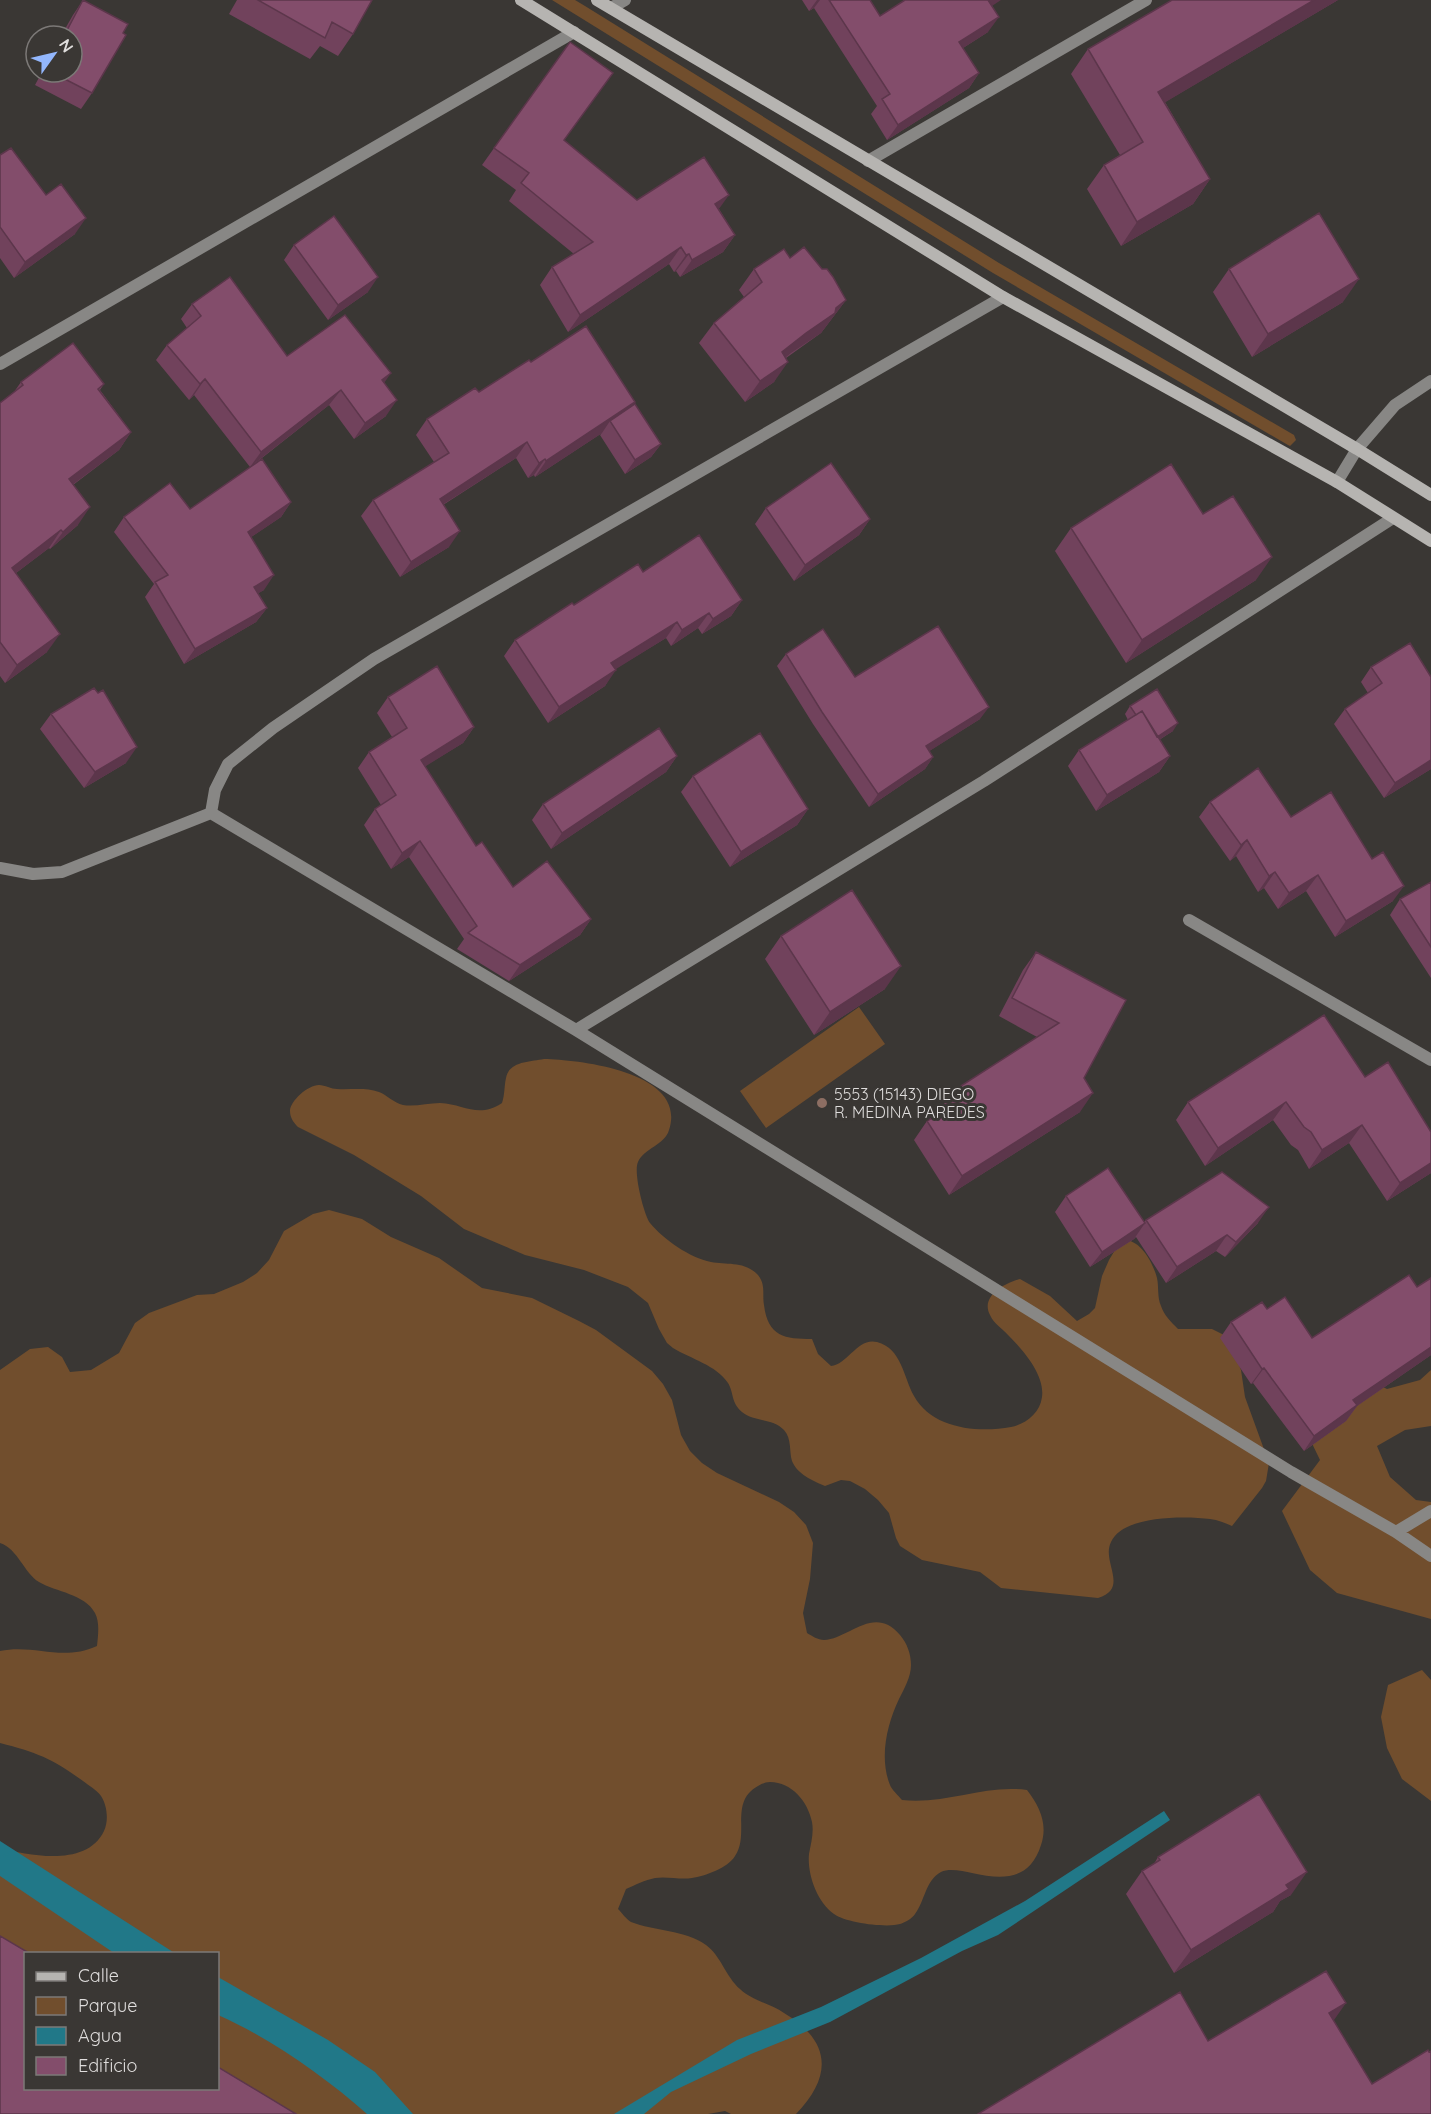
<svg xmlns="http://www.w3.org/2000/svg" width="1431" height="2114" viewBox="0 0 1431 2114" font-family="Quicksand,sans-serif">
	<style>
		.green { fill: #714e2d }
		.water { fill: #217888 }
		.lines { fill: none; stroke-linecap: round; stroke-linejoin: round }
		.minor { stroke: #888785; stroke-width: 12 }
		.secondary { stroke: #b6b4b1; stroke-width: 12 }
		.wall { fill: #71425c }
		.shaded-wall { fill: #5c364b }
		.building { fill: #834d6b; stroke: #5c364b; stroke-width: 1.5 }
		.education-dot { fill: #8d6e63; stroke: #3a3734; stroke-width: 2 }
		.labels { text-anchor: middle; stroke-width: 6; stroke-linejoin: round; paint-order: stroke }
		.poi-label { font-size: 16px; fill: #dfdddc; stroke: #3a3734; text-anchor: start }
	</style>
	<rect width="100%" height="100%" fill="#3a3734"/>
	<path class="green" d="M552,0H575L585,6L999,263L1294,435L1296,440L1290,446L1288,445L993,273Z
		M859,1007L885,1044L766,1128L740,1091Z
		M544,1059C581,1060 688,1072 669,1130C665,1145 644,1148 638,1162C633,1172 644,1215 650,1223C663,1239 690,1258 711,1262C727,1265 745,1261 758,1275C766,1285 762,1294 764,1305C768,1337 785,1339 812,1339L818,1354L831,1366C848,1364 858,1337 877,1342C902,1349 903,1376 914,1396C932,1429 978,1433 1011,1427C1026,1424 1040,1413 1042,1397C1045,1375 1023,1350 1008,1335C1002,1328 994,1324 990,1315C980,1296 1005,1283 1020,1279L1050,1296L1077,1321L1089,1314L1095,1308L1102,1276L1109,1260L1118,1245L1126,1240C1142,1242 1153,1263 1157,1278C1159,1287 1157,1297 1161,1306C1164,1315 1171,1322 1178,1329H1212L1228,1337L1241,1370L1245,1397L1269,1463L1266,1481L1262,1488L1232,1526C1225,1523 1218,1520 1210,1519C1185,1516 1123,1515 1111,1542C1101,1562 1130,1588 1098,1598L1001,1588L980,1572L922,1560L900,1546L896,1538L889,1513L878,1500L865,1489L850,1481L841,1480L825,1486C813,1481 797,1474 792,1461C789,1451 792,1439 784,1430C773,1418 754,1422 742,1412C731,1403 734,1393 728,1383C716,1365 691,1359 673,1348L667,1343L659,1329L648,1303L628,1287L584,1270L525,1255L464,1229L421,1196L390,1177L354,1155L298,1127C294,1123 290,1118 290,1111C290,1101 308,1085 319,1085C325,1085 331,1089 337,1089C351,1090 365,1087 379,1092C387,1095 394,1103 403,1105C415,1107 428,1103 440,1103C464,1104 478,1119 502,1103C505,1094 504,1087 506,1078C509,1061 530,1062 544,1059Z
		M329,1210L362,1219L391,1237L439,1258L482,1288L532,1298L579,1321L596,1330L652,1371L663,1384L672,1400L681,1435L690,1451L702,1463L717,1473L779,1502L794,1512L806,1525L813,1543L810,1579L803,1613L807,1633C812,1636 818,1640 824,1640C849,1639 874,1604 900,1635C907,1643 911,1654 911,1665C911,1677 904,1689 899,1699C887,1724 879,1758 890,1785C892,1790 898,1795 902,1800C945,1805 985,1784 1027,1790C1040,1807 1048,1824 1041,1845C1030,1880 1004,1880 972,1873C963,1871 949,1868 941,1872C925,1881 925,1901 915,1914C913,1918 904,1923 900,1924C887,1928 846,1923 834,1914C817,1902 807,1874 809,1854C811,1843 814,1833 812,1822C808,1802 792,1782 770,1782C765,1782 762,1784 758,1786C729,1802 750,1834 735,1856C728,1868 705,1876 692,1878C680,1880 667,1876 655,1878C645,1880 635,1885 626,1889L618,1909C622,1913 626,1919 631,1922C654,1931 685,1930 706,1945C721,1956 726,1977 740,1989C751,2000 771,2004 784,2013C831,2041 833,2076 796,2114H731L725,2111L708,2114H219L218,1954H26L0,1956V1848C31,1856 87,1867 104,1831C109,1820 107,1805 101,1796C97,1790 88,1785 83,1781C53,1759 36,1752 0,1743V1651C35,1644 62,1662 97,1646C98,1635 100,1623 95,1613C85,1594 56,1592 39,1582C24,1573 18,1549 0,1543V1370L30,1349L48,1347L62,1357L70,1372L91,1370L119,1353L135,1323L149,1313L197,1295L214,1294L243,1282L257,1273L269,1260L284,1231L313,1214Z
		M1431,1370V1426L1405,1430L1377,1446L1390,1477L1416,1500L1431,1502V1619L1337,1593L1310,1570L1282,1511L1320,1460L1290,1398L1359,1375L1387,1389L1420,1380Z
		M1422,1670L1431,1680V1801L1402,1779L1387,1748L1381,1717L1388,1685Z"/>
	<path class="water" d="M1164,1811L1170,1820L998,1935L962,1951L830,2022L751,2054L671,2092L644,2114H614L737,2040L821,2007L921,1958L1025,1901Z
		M0,1841L173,1952L175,1953H114L0,1876Z
		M218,1977L328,2040L375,2072L413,2114H367C324,2076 270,2038 218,2015Z"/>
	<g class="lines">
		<path class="minor" d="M611,8L625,0
			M868,161L1146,0
			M0,364L574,32
			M1337,482L1357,449L1395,405L1431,381
			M211,813L576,1030L1291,1472L1396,1532L1431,1556
			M211,813L215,790L228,764L273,728L374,659L1003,297
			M0,868L33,874L62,872L211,813
			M1189,920L1431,1060
			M576,1030L984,781L1393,518
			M1396,1532L1431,1511"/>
		<path class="secondary" d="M521,0L1003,297L1337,482L1431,541
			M597,0L1357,449L1431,495"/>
	</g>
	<path class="wall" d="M83,0L92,93L81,109L35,85L42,72H72V36H61L73,15Z
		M237,0H372L353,34L338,56L320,46L310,59L229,14Z
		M802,0H870L880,16L992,6L988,32L963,48L979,73L969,88L887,140L871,114L877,106L814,8L809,11Z
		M1338,0L1165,102L1210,179L1193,204L1121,246L1087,189L1104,165L1120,155L1071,74L1088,49Z
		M570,42L564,141L637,200L719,209L735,235L723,252L680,277L676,271L674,272L669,264L568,332L540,285L552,267L574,254L509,201L516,190L482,165Z
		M0,155L75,234L14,278L0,258Z
		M294,245L368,292L328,320L284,260Z
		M790,258L846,300L821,333L786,358L774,382L745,402L699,343L714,323L744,297L739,290L754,269Z
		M1229,269L1343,302L1252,357L1213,292Z
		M192,304L287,356L384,382L386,416L354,439L329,405L253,465L291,502L281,517L251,537L264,590L258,593L267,608L256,622L184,664L145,597L154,584L114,532L124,517L190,509L250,467L194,395L189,400L156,360L167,345L187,328L181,319Z
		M531,362L633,405L661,444L651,457L625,474L600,435L602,433L535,477L534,475L528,478L516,458L443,505L449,547L400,577L361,516L373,500L434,462L416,435L427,419L479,392Z
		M21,382L104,384L100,390L131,432L119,450L73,485L78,525L50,549L49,548L16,573L47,652L5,683L0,676V403L14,392Z
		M766,508L870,519L859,535L794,581L755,524Z
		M1203,514L1256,580L1126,663L1055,551L1071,528Z
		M643,572L742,600L731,616L702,634L698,628L671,646L666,638L615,669L605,686L548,723L504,656L515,640L574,605Z
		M1410,643L1431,769L1384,798L1334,724L1345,709L1368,693L1361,682L1371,667Z
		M786,654L855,677L980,719L929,751L933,757L925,769L869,807L813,724L777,666Z
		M388,697L474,727L463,743L425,766L476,846L513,887L591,919L580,935L509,981L457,949L464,939L409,857L391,869L364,825L375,809L381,805L358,768L369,752L392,737L377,713Z
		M1130,706L1173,731L1159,740L1170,756L1159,772L1096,811L1068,766L1079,750L1128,720L1125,714Z
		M51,714L126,763L84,788L40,729Z
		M677,756L666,772L551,849L532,820L543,804Z
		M693,776L808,809L797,825L730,867L681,792Z
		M1210,802L1291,817L1393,901L1335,937L1306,891L1278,909L1264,888L1258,892L1236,856L1230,861L1199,817Z
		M1431,882V978L1390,915L1400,899Z
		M781,936L885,989L814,1035L765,959Z
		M1036,952L1084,1078L1080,1112L949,1195L914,1140L927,1121L942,1112L940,1109L953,1091L1037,1037L999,1016L1023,970Z
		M1365,1077L1431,1132V1173L1387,1201L1349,1143L1309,1169L1298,1150L1291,1145L1273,1120L1205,1166L1176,1120L1188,1102Z
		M1066,1196L1144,1222L1146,1220L1258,1223L1225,1257L1216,1251L1166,1283L1136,1237L1134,1239L1090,1267L1055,1212Z
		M1431,1278V1355L1357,1406L1346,1421L1304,1451L1253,1383L1251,1384L1220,1338L1231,1322L1267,1309L1312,1338L1417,1287Z
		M1158,1857L1291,1895L1280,1901L1273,1912L1174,1973L1126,1894L1142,1871L1154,1864Z"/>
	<path class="shaded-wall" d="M817,0H820L814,8L809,11Z
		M988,0H1001L977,16Z
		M1314,0H1338L1142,116L1158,92Z
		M999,17L988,32L949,57L959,42Z
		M979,73L969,88L887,140L898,125Z
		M1210,179L1193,204L1121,246L1137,222Z
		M729,195L716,213L715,204Z
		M86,218L75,234L14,278L25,262Z
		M735,235L723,252L680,277L692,260Z
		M681,247L669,264L568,332L580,315Z
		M689,254L676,271L674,272L686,255Z
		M378,277L368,292L328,320L338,305Z
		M1359,279L1343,302L1252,357L1268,334Z
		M846,300L821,333L791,353L767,373L782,352Z
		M788,362L774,382L745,402L760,381Z
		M391,373L380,389L382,380Z
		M205,379L194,395L189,400L200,384Z
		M341,390L329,405L250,467L261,452Z
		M397,400L386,416L354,439L365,423Z
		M635,402L624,418L610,421L602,433L535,477L546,461Z
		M131,432L119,450L56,497L69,479Z
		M527,442L516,458L428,514L440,499Z
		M661,444L651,457L625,474L635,460Z
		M545,459L534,475L528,478L539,463Z
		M291,502L281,517L238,546L248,532Z
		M90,507L78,525L50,549L63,532Z
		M870,519L859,535L794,581L805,565Z
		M61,530L49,548L0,585L12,568Z
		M460,531L449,547L400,577L411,562Z
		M1272,557L1256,580L1126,663L1142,640Z
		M274,575L264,590L244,602L254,587Z
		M742,600L731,616L702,634L713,619Z
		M267,608L256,622L184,664L195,649Z
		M709,613L698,628L671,646L682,630Z
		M677,622L666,638L600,679L611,663Z
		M60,634L47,652L5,683L17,665Z
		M616,670L605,686L548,723L559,707Z
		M989,707L980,719L917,759L926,746Z
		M1178,723L1173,731L1146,748L1152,740Z
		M474,727L463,743L410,776L421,760Z
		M137,747L126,763L84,788L95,772Z
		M677,756L666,772L551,849L562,833Z
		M1170,756L1159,772L1096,811L1107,795Z
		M933,757L925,769L869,807L878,794Z
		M1431,760V769L1384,798L1395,783Z
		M808,809L797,825L730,867L741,852Z
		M1247,840L1236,856L1230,861L1241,845Z
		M420,841L409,857L391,869L402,853Z
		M1275,872L1264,888L1258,892L1269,876Z
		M1318,875L1306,891L1278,909L1289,893Z
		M1404,886L1393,901L1335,937L1346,921Z
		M591,919L580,935L509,981L520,965Z
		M901,966L885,989L814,1035L830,1012Z
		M1093,1093L1080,1112L949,1195L962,1176Z
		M1286,1102L1273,1120L1205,1166L1218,1148Z
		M1362,1125L1349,1143L1309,1169L1322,1150Z
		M1431,1163V1173L1387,1201L1400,1183Z
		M1269,1207L1258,1223L1225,1257L1236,1242Z
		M1145,1223L1134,1239L1090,1267L1102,1252Z
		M1227,1235L1216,1251L1166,1283L1177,1267Z
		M1431,1347V1355L1357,1406L1346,1421L1304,1451L1314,1436L1353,1400Z
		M1264,1368L1253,1383L1251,1384L1262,1369Z
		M1307,1872L1291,1895L1280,1901L1273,1912L1174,1973L1191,1950L1286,1885Z
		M1346,2003L1327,2030L1329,2013Z"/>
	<path class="building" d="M83,0L128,24L123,33L126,35L92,93L51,72H72V36H64Z
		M258,0H372L353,34L332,22L325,38Z
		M829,0H870L880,16L905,0H988L999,17L959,42L979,73L898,125L882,99L890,94Z
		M1172,0H1314L1158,92L1210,179L1137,222L1104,165L1143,142L1088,49Z
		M570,42L613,73L564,140L637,200L704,157L729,195L715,204L735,235L692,260L689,254L686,255L681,247L580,315L552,267L593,242L521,183L529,173L494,148Z
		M11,148L46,195L61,184L86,218L25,262L0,227V155Z
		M1319,213L1359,279L1268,334L1229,269Z
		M334,216L378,277L338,305L294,245Z
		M804,247L822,269H827L833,277L846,300L836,308L835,313L806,333L782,352L788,362L760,381L714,323L762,282L754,269L784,249L790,258Z
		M230,277L287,356L345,315L391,373L382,380L397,400L365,423L341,390L261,452L205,379L200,384L167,345L201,316L192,304Z
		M586,326L635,402L546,461L545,459L539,463L527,442L440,499L460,531L411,562L373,500L449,453L427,419L475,388L479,392L529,360L531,362Z
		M73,343L104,384L98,389L131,432L69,479L90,507L63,532L61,530L12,568L60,634L17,665L0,642V403L23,385L21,382Z
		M635,404L661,444L635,460L610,421Z
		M262,459L291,502L248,532L274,575L254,587L267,608L195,649L155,582L168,575L124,517L170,483L190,509Z
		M831,463L870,519L805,565L766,508Z
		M1171,464L1203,514L1233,496L1272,557L1142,640L1071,528Z
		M699,535L742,600L713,619L709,613L682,630L677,622L611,663L616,670L559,707L515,640L572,603L574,605L638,564L643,572Z
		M938,626L989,707L926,746L933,757L878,794L822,712L786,654L823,629L855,677Z
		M1410,643L1431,677V760L1395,783L1345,709L1382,683L1371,667Z
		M437,666L474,727L421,760L476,846L482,842L513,887L547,861L591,919L520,965L468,933L477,926L420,841L402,853L375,809L396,795L369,752L407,728L388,697Z
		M94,688L98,693L103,690L137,747L95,772L51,714Z
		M1157,689L1178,723L1157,737L1142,711L1136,715L1130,706Z
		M1142,711L1170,756L1107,795L1079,750Z
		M659,728L677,756L562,833L543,804Z
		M760,733L808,809L741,852L693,776Z
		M1258,768L1291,817L1331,792L1372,859L1383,852L1404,886L1346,921L1318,875L1289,893L1275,872L1269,876L1247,840L1241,845L1210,802Z
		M1431,882V947L1400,899Z
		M852,890L901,966L830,1012L781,936Z
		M1036,952L1126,1000L1084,1078L1093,1093L962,1176L927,1121L960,1101L953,1091L1059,1023L1012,998Z
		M1324,1015L1365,1077L1388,1062L1431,1132V1163L1400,1183L1362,1125L1322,1150L1311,1132L1304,1127L1286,1102L1218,1148L1188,1102Z
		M1108,1168L1145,1223L1102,1252L1066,1196Z
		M1222,1172L1269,1207L1236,1242L1227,1235L1177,1267L1146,1220Z
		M1409,1275L1417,1287L1431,1278V1347L1353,1400L1357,1405L1314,1436L1264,1368L1262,1369L1231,1322L1262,1302L1267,1309L1285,1297L1312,1338Z
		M1259,1794L1307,1872L1286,1885L1289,1889L1191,1950L1142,1871L1160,1860L1158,1857Z
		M0,1936L29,1953H26V2088H218V2067L296,2114H0Z
		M1326,1971L1346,2003L1329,2013L1372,2084L1428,2050L1429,2052L1431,2051V2114H978L1180,1992L1208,2041Z"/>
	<circle class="education-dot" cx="822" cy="1103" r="6"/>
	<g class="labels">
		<g class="poi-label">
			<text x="834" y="1100">5553 (15143) DIEGO<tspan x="834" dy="18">R. MEDINA PAREDES</tspan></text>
		</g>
	</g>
	<rect x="24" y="1952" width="195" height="138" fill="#3a3734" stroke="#7c7977" stroke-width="1.5"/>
	<rect x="36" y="1972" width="30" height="9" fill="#b6b4b1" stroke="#7c7977" stroke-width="1.5"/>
	<text x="78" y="1982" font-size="18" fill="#dfdddc">Calle</text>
	<rect x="36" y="1997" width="30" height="18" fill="#714e2d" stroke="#7c7977" stroke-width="1.5"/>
	<text x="78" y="2012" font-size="18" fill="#dfdddc">Parque</text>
	<rect x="36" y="2027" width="30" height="18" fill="#217888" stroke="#7c7977" stroke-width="1.5"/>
	<text x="78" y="2042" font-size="18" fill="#dfdddc">Agua</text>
	<rect x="36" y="2057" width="30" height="18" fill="#834d6b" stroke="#7c7977" stroke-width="1.5"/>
	<text x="78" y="2072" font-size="18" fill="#dfdddc">Edificio</text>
	<g transform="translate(54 54) rotate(56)"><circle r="28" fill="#3a3734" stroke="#7c7977" stroke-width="1.5"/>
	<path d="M0-4.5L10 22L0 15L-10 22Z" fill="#93b7fd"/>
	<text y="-9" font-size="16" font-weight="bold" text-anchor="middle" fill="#dfdddc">N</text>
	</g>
</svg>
